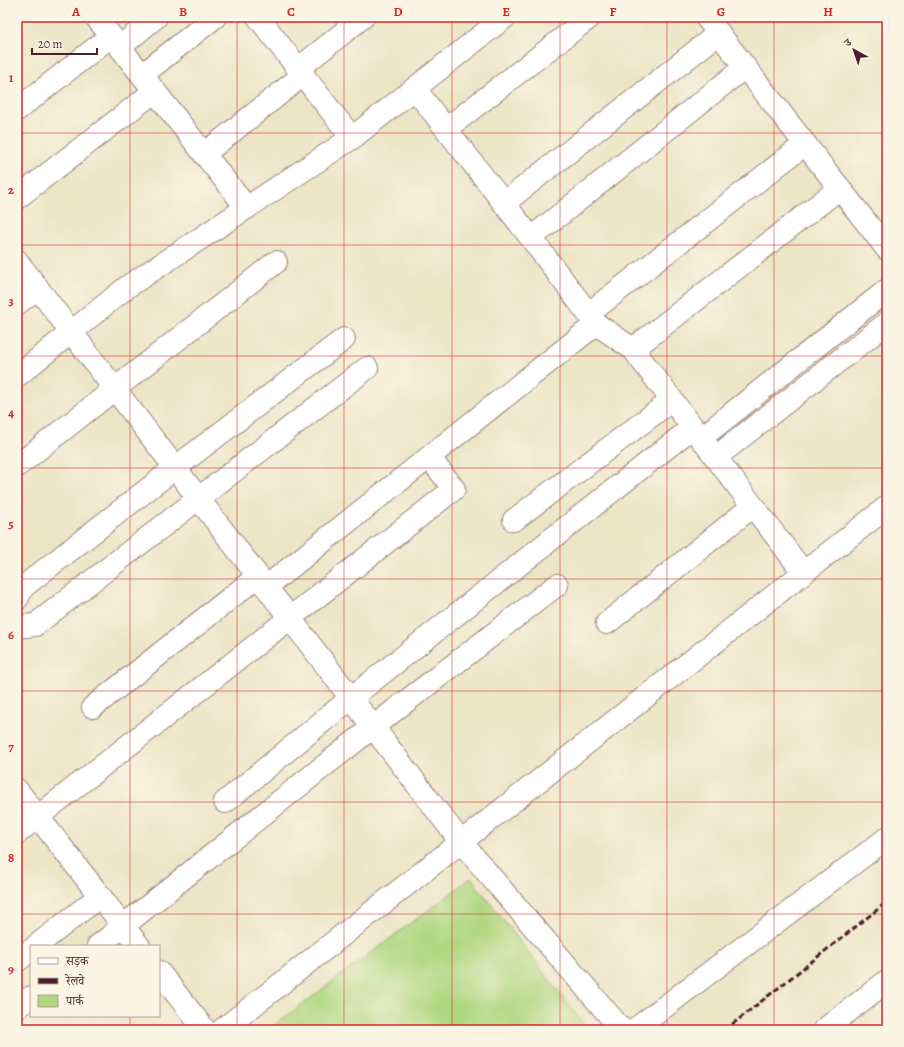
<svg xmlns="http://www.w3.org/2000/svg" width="904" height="1047" viewBox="0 0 904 1047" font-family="Alegreya,'Noto Serif Devanagari',serif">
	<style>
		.green { fill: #b0d781; stroke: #7d7b56 }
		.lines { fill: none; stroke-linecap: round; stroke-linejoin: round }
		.minor-casing { stroke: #9b8278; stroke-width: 24 }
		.major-casing { stroke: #9b8278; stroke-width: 24 }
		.minor { stroke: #fff; stroke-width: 22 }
		.major { stroke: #fff; stroke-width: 22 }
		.rail { stroke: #4a1f2b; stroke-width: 3; stroke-dasharray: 6 3; stroke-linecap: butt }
		.grid { fill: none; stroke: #d62828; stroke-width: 1; stroke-opacity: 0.55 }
		.neatline { fill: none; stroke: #d62828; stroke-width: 1.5 }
		.grid-label { font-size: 13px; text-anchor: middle; font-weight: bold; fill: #d62828 }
	</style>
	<rect width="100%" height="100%" fill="#fcf5e5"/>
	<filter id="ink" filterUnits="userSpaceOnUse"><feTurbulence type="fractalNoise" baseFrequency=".025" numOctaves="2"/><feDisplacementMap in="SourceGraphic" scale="8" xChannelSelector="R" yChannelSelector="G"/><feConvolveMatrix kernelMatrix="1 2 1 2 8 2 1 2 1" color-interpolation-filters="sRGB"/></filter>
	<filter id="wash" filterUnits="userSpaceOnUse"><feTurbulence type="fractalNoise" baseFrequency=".012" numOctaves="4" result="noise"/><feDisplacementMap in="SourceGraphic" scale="16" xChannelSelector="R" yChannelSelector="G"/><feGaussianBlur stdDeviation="0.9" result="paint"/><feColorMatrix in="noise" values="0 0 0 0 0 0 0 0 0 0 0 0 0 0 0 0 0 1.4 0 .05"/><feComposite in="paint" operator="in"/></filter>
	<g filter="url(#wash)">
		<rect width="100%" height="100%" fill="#ece5c6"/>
		<path class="green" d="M471,878L588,1030H268Z"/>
	</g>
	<g filter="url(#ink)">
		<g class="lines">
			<defs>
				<path id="minor" d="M96,17L247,208
					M258,17L352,138
					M706,17L887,249
					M120,47L156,17
					M298,69L363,17
					M142,75L215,17
					M415,89L531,238L596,324L633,349L804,573
					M17,110L111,36
					M446,129L590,17
					M204,154L303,75
					M17,198L155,91
					M504,203L719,33
					M531,238L745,67
					M17,261L461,842L622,1030
					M17,304L38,288
					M588,314L805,144
					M633,349L840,188
					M17,376L127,287L352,138L505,17
					M701,438L887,290
					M716,457L887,323
					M17,466L276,262
					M514,520L672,400
					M266,587L596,324
					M17,599L23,587L175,468L344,339
					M607,623L753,506
					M17,627L35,625L367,368
					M93,707L258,576
					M17,790L139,946
					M225,802L351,698L693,427
					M17,833L454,489L429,457
					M36,946L100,896
					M98,946L373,727L557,585
					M17,961L31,950
					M159,972L205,1030
					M17,1007L31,997
					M222,1030L887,507
					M634,1030L887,838"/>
				<path id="major" d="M824,1030L887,981"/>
			</defs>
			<use href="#minor" class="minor-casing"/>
			<use href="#major" class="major-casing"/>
			<use href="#minor" class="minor"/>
			<use href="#major" class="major"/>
			<path class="rail" d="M725,1030L887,902"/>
		</g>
	</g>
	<path class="grid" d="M130,17V946M237,17V1030M344,17V1030M452,17V1030M560,17V1030M667,17V1030M774,17V1030M17,133H887M17,245H887M17,356H887M17,468H887M17,579H887M17,691H887M17,802H887M17,914H887M130,1016V1030"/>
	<rect width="904" height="1047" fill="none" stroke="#fcf5e5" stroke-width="44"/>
	<rect x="30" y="945" width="130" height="72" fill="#fcf5e5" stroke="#b59f9b"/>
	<rect x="38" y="958" width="20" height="6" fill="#ffffff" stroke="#b59f9b"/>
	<text x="66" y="965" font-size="12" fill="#4a1f2b">सड़क</text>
	<rect x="38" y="978" width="20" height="6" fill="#4a1f2b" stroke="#b59f9b"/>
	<text x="66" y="985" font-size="12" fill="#4a1f2b">रेलवे</text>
	<rect x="38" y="995" width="20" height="12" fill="#b0d781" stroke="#b59f9b"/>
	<text x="66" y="1005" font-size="12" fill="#4a1f2b">पार्क</text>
	<g transform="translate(854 50) rotate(320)" stroke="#fcf5e5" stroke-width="3" paint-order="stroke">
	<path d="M0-3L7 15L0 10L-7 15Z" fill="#4a1f2b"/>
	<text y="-6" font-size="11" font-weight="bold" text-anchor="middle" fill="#4a1f2b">उ</text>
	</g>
	<path d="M32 48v6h65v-6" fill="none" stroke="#4a1f2b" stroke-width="2"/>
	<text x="38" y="48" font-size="12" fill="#4a1f2b" stroke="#fcf5e5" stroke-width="3" paint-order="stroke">20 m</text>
	<rect x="22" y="22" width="860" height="1003" class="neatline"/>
	<g class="grid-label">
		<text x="76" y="16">A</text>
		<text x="183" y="16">B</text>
		<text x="291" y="16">C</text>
		<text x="398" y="16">D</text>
		<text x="506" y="16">E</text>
		<text x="613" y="16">F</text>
		<text x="721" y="16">G</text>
		<text x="828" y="16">H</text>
		<text x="11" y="82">1</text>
		<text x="11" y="194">2</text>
		<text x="11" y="305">3</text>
		<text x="11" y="417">4</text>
		<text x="11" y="528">5</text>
		<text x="11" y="639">6</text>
		<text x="11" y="751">7</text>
		<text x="11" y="862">8</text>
		<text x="11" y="974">9</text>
	</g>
</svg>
